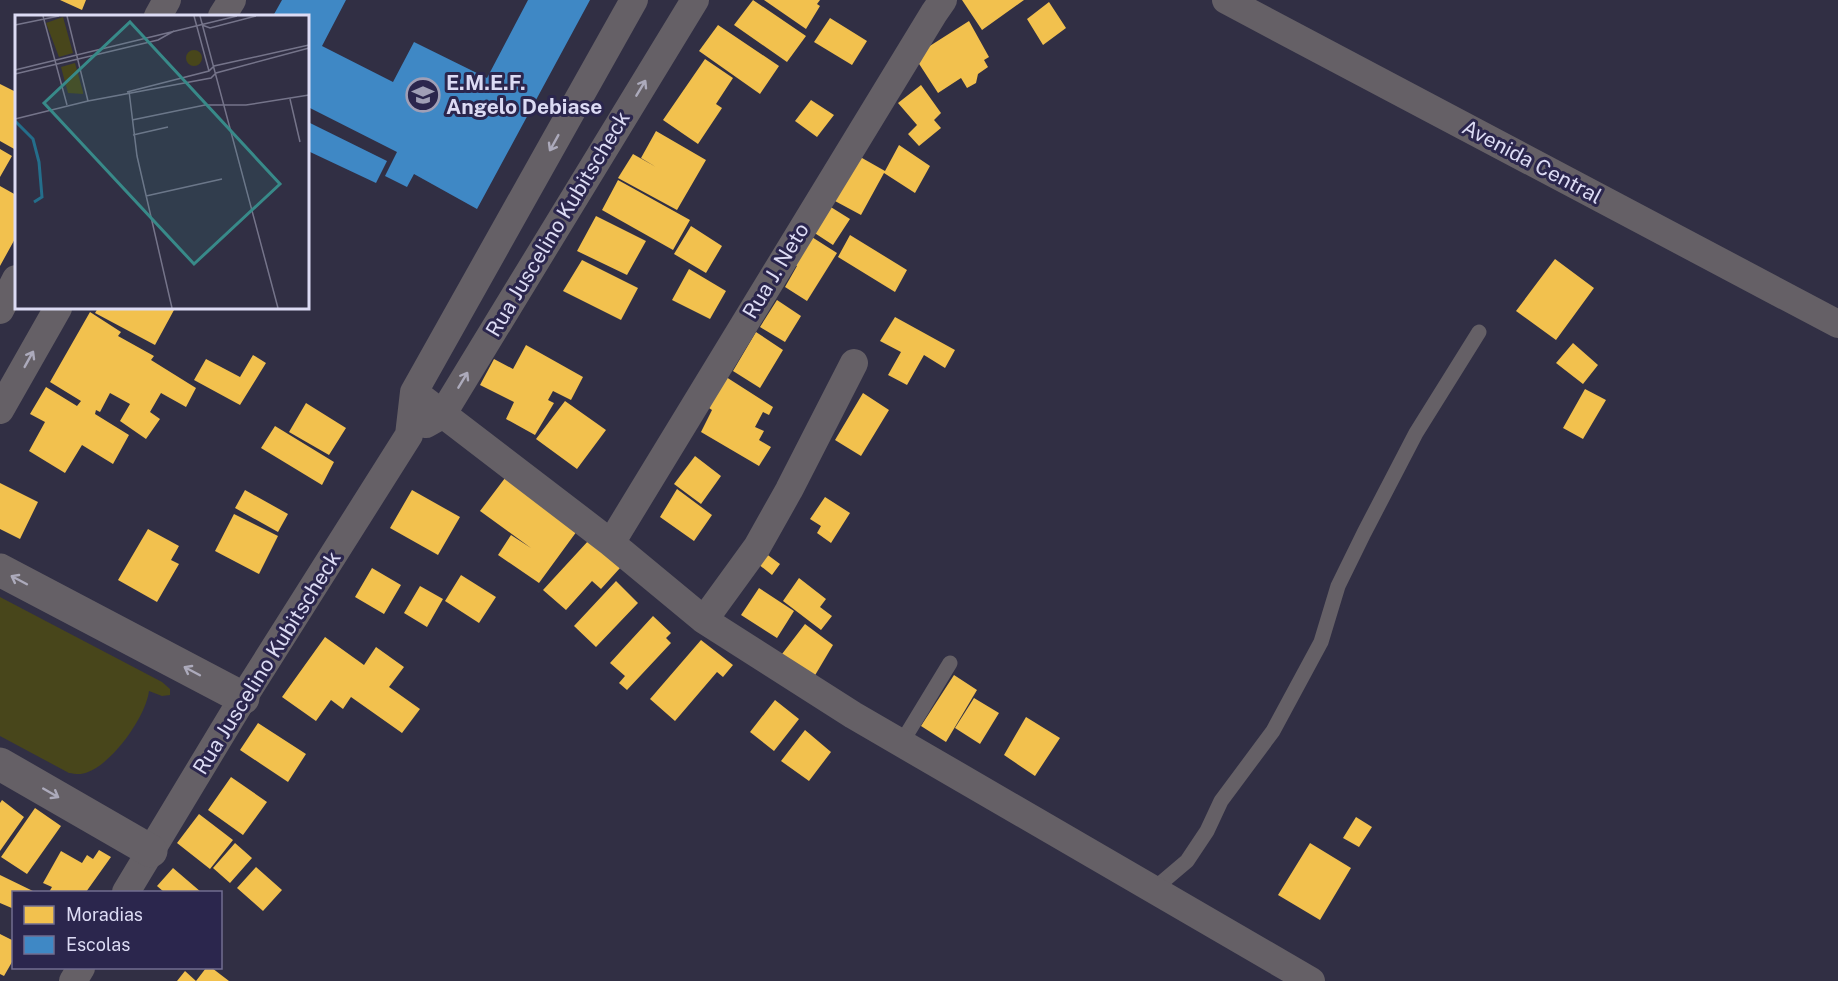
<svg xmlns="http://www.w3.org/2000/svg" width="1838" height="981" viewBox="0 0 1838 981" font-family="'Public Sans',sans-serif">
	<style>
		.green { fill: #48461b }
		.homes { fill: #f2c14e }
		.schools { fill: #3f88c5 }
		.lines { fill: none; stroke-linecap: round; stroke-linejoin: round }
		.service { stroke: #656066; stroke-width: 15 }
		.minor { stroke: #656066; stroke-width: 28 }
		.tertiary { stroke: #656066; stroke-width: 33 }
		.oneway { stroke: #acaabb }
		.labels { text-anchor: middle; stroke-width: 6; stroke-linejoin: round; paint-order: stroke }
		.poi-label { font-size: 21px; font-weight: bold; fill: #dcdbf4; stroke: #2b264d; text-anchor: start }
		.street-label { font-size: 21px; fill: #dcdbf4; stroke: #2b264d }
		.inset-river { fill: none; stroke: #246e8b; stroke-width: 3 }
		.inset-road { fill: none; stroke: #75748a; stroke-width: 1.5 }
		.view { fill: #388a89; fill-opacity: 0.15; stroke: #388a89; stroke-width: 3 }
		.inset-edge { fill: none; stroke: #dcdbf4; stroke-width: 3 }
	</style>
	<rect width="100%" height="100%" fill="#312f44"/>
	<path class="green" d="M0,597L162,682L170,689V695L162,696L149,691C146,716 113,763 88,772C81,775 76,774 69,773L0,736Z"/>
	<path class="homes" d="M60,0H86L82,10Z
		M753,0L806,36L787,62L734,25Z
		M764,0H820L817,4L820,6L806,29Z
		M962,0H1024L982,30Z
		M1049,2L1066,28L1043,45L1027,19Z
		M830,18L867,41L852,65L814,42Z
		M969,21L989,57L984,60L988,67L978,74L976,83L967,88L961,78L938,93L914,56Z
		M718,25L779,66L760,94L699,51Z
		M705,59L733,78L716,104L722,108L698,144L663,120Z
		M0,84L16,92V150L0,141Z
		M921,85L941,113L934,120L941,128L919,146L908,134L917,125L898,103Z
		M811,100L834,115L817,137L795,121Z
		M656,131L706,160L677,210L618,178L633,154L656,167L641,158Z
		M899,145L930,166L915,193L884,173L861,215L835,201L855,154L885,171Z
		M0,149L12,156L0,177Z
		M618,180L690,220L673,250L602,210Z
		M0,186L16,195V237L0,266Z
		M826,204L850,219L833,245L810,230Z
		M596,216L646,241L627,275L577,251Z
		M691,226L722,246L706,273L674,254Z
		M804,232L837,253L807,301L785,287L797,266L787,260Z
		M850,235L907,270L895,292L838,257Z
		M1555,259L1594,288L1556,340L1516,311Z
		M582,260L638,288L621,320L563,291Z
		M689,269L726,291L710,319L672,300Z
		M777,300L801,316L785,342L760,327Z
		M98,308H168L174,310L155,345L95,313Z
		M90,312L121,332L118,336L154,356L151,360L196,388L186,407L161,393L150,412L160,419L146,439L120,421L130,404L110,393L100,412L96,410L95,414L129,435L113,464L82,445L65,473L29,451L45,422L30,414L46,387L77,406L81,401L50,382Z
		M895,317L955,350L945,368L924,355L907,385L888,375L901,352L880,341Z
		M756,332L783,350L760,388L733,371Z
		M1573,343L1598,365L1583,384L1556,363Z
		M526,345L583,377L571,400L553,391L548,400L554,403L535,435L506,419L514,402L480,385L494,359L513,369Z
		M253,355L266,363L240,405L194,380L206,359L240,377Z
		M723,375L773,407L769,415L763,412L755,427L764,431L759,440L771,447L759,466L701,432L712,410L706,406Z
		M1585,389L1606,400L1583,439L1563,428Z
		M863,393L889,410L861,456L835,440Z
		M565,401L606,430L577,469L536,439Z
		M306,403L346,428L329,455L289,432Z
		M275,426L334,462L322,485L261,448Z
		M695,456L721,476L701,504L674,484Z
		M505,478L577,531L539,583L498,555L511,535L531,548L480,511Z
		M0,483L38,502L20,539L0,529Z
		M677,489L712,515L694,541L660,517Z
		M245,490L288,514L278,532L235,508Z
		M412,490L460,517L438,555L390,528Z
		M825,497L850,513L831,543L817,533L821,526L810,519Z
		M234,514L278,536L259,574L215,551Z
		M148,529L179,546L171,560L179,564L157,602L118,580Z
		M589,540L620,568L601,589L592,581L566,610L543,590Z
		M761,550L780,564L772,575L753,560Z
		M372,568L401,585L384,614L355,597Z
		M461,575L496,597L479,623L445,601Z
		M799,578L826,599L820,607L832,616L821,630L783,601Z
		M616,581L638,603L596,647L574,626Z
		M420,586L443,599L427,627L404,613Z
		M759,588L794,611L777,638L741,615Z
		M653,616L671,633L666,638L671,643L627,690L619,683L625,676L610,663Z
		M805,624L833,645L814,677L782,654Z
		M325,637L364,665L376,647L404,667L389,687L420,709L402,733L351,697L343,709L331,700L316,721L282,697Z
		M701,640L733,665L723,677L717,672L675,721L650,699Z
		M954,675L977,690L946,742L921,726Z
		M974,698L999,713L980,744L955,728Z
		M775,700L799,719L774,751L750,732Z
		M1026,717L1060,738L1035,776L1004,755Z
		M258,723L306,754L288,782L240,750Z
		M805,730L831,752L809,781L781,761Z
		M231,777L267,802L243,835L208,810Z
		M2,800L24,817L0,851V803Z
		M35,808L61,826L27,874L1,857Z
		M199,814L233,840L210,869L177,843Z
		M1356,817L1372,827L1359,847L1343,838Z
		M235,843L252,858L230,883L213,868Z
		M1310,843L1351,868L1320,920L1278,895Z
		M99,850L111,857L86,892H49L52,887L43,883L61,851L82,863L87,855L93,859Z
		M256,867L282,890L263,911L237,888Z
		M173,868L201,892H164L157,886Z
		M0,875L35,892H14V909L0,903Z
		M0,934L14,941V963L12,962L4,976L0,974Z
		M206,968H212L229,981H177L185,971L196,981Z"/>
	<path class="schools" d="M282,0H346L322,46L393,82L414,42L487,78L528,0H590L477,209L414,174L407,187L385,176L397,152L308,107V16H273Z
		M308,122L387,161L376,183L308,151Z"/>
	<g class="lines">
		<path class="service" d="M902,742L950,663
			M1154,889L1187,861L1207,831L1221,801L1273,731L1321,642L1338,586L1364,533L1416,433L1479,332"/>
		<path class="minor" d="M1226,0L1838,324
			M158,16L167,0
			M222,16L232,0
			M0,310L16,279
			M414,392L611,543L704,620L853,715L1311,981
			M0,410L58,308
			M426,424L442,415L695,0
			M611,543L934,13L943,0
			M704,620L757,547L789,490L854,363
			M126,892L243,698L409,435L414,392L634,0
			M73,981L81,968"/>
		<path class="tertiary" d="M0,570L243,698
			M0,764L151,851"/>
	</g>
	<defs><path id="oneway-shaft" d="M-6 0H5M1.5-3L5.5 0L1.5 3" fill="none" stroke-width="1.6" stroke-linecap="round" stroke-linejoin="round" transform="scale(1.5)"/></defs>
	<g class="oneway">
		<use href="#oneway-shaft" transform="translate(641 88) rotate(-59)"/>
		<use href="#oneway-shaft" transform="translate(554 143) rotate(119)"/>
		<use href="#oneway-shaft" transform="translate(29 359) rotate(-61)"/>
		<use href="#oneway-shaft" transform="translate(463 380) rotate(-59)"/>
		<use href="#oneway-shaft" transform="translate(19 580) rotate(-152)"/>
		<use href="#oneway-shaft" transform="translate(192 671) rotate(-152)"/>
		<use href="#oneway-shaft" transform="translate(51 793) rotate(30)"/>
	</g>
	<defs>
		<symbol id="school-ring" viewBox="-11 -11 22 22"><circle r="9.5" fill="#2b264d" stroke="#a09fb6" stroke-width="1.5"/><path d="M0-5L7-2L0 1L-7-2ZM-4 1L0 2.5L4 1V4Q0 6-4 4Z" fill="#a09fb6"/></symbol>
	</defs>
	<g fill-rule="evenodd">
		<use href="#school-ring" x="404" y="76" width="38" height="38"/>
	</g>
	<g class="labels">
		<g class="poi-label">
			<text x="446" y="90">E.M.E.F.<tspan x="446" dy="24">Angelo Debiase</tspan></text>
		</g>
		<g class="street-label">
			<text transform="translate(1532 162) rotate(28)" y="7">Avenida Central</text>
			<text transform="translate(558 224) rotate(-59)" y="7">Rua Juscelino Kubitscheck</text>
			<text transform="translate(776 271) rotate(-59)" y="7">Rua J. Neto</text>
			<text transform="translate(267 663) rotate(-58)" y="7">Rua Juscelino Kubitscheck</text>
		</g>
	</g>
	<g transform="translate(15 15)">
		<rect width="294" height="294" fill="#312f44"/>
		<path d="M48,2L58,38L44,42L31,8ZM171 43a8 8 0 1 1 16 0a8 8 0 1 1-16 0ZM60,48L68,77V79L53,78L46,52Z" fill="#48461b"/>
		<path class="inset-river" d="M0,106L18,124L24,147L27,182L19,187"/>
		<path class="inset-road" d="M28,1L52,90M52,1L73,86M179,1L194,56M185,1L263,293M0,10L44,1M187,10L195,13L241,1M0,55L222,1M0,59L143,25L159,16M114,76L122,141L157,293M112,77L194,56L199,51L294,30M275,84L285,127M0,104L73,86L196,63L201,58L294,33M117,105L190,90H231L294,80M118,120L153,112M131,181L207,164"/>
		<path class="view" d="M115,7L265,169L179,249L29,88Z"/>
		<rect width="294" height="294" class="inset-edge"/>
	</g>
	<rect x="12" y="891" width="210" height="78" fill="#2b264d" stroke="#726e90" stroke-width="1.5"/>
	<rect x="24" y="906" width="30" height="18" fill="#f2c14e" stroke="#726e90" stroke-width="1.5"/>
	<text x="66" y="921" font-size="18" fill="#dcdbf4">Moradias</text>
	<rect x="24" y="936" width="30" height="18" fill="#3f88c5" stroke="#726e90" stroke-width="1.5"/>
	<text x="66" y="951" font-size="18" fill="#dcdbf4">Escolas</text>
</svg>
